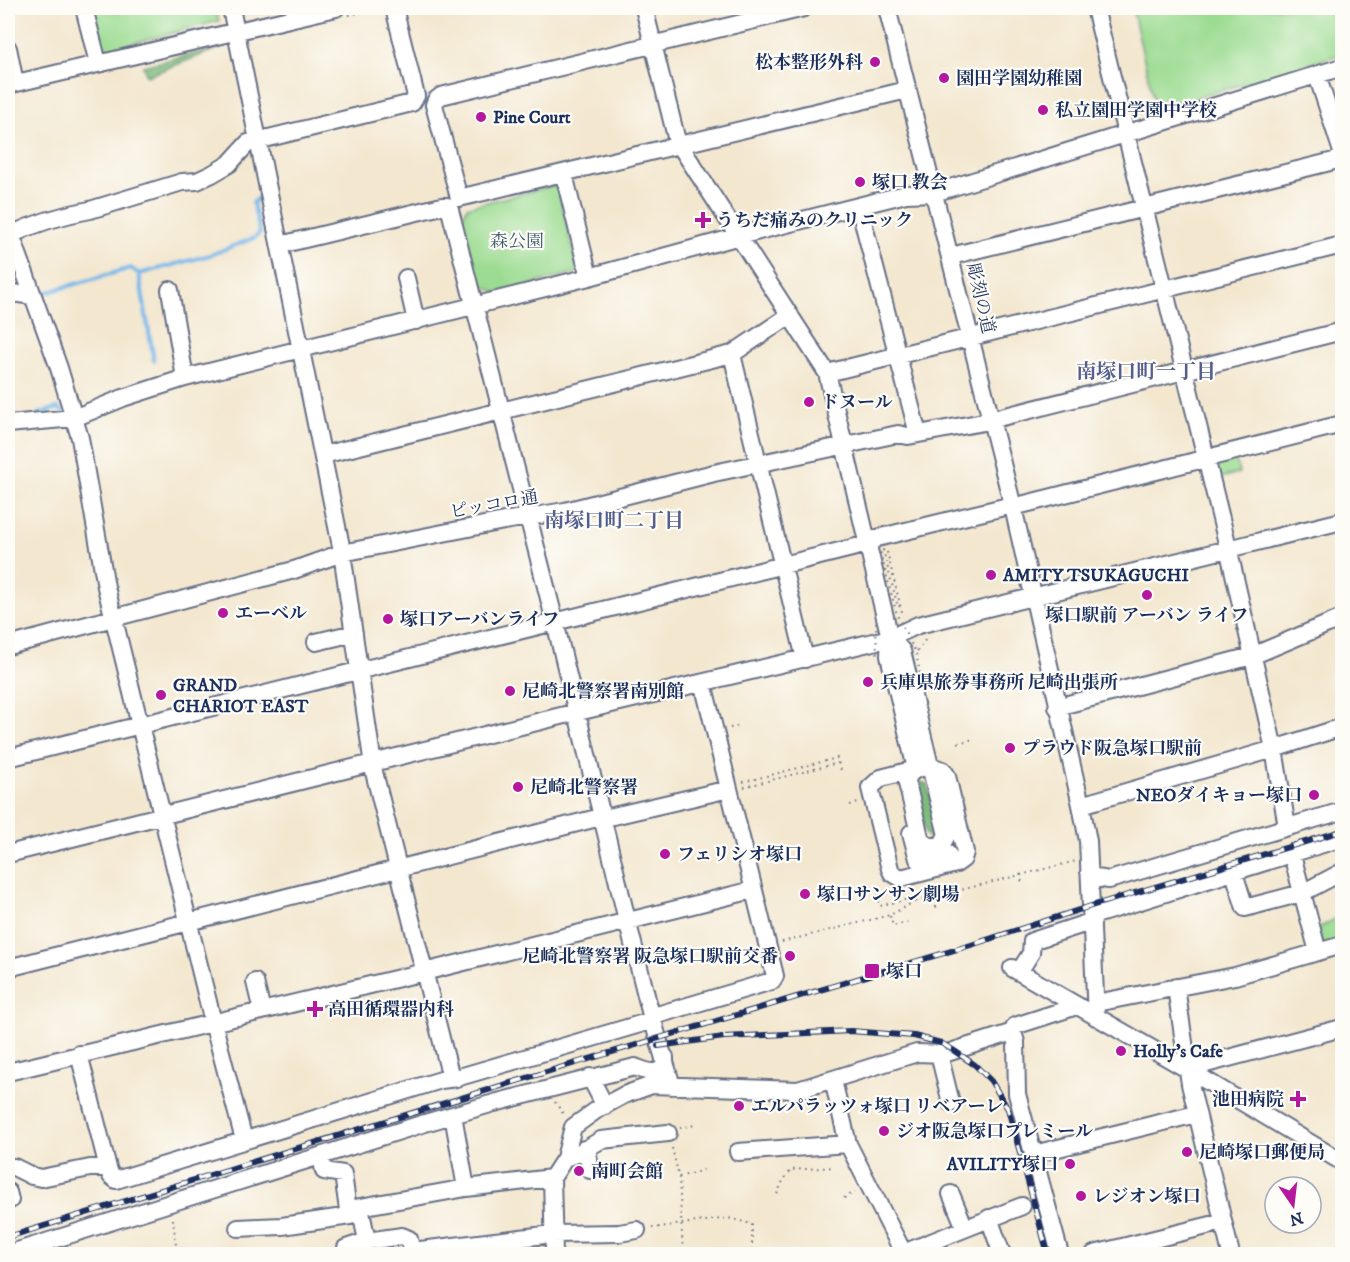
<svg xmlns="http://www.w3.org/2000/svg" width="1350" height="1262" viewBox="0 0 1350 1262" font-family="'IM FELL DW Pica','Noto Serif JP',serif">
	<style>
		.green { fill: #9cdc92; stroke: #5c8678; stroke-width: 1.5 }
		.forest { fill: #7dbc7c; stroke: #4c766d; stroke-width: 1.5 }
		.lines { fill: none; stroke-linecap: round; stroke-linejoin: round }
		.stream { stroke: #75b7ea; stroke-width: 4 }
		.minor-casing { stroke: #676f86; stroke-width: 20 }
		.path { stroke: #676f86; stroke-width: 2; stroke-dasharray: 1.5 4.5; stroke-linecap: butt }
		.minor { stroke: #fff; stroke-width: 16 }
		.rail-casing { stroke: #1b2f5e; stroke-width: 6 }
		.rail { stroke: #fdfcf7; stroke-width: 4; stroke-dasharray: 11; stroke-linecap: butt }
		.path-bridge { stroke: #676f86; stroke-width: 2; stroke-dasharray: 1.5 4.5; stroke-linecap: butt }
		.poi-dot { fill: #b5179e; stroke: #fdfcf7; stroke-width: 2 }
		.labels { text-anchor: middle; stroke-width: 4.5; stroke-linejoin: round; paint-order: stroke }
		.poi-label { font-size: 18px; font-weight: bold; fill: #1b2f5e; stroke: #fdfcf7; text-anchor: start }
		.park-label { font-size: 18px; fill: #3b5a6b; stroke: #fdfcf7 }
		.street-label { font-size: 18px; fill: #1b2f5e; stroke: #fdfcf7 }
		.neighbourhood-label { font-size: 20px; font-weight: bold; fill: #545f90; stroke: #fdfcf7 }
	</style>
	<rect width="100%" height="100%" fill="#fdfcf7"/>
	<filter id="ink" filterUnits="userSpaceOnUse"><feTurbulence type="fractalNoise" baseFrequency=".0167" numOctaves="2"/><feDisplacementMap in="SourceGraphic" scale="12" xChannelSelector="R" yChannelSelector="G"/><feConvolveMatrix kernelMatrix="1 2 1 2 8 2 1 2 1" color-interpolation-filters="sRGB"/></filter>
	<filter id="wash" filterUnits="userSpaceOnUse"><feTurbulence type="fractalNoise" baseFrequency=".008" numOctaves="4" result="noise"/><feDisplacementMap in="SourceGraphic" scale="24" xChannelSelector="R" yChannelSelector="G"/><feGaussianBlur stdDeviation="1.35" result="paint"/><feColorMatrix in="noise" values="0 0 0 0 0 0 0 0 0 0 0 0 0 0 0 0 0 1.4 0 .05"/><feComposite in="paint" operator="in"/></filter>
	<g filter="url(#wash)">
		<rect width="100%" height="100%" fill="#f3e7cf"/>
		<path class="green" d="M86,8H215L219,21L97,52Z
			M1132,8H1329L1342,41V54L1156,110Z
			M557,185L578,272L498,293L477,283L461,222L467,207Z
			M1235,457L1239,473L1217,479L1216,461Z
			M1342,915V940L1322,946L1317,929Z"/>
		<path class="forest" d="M225,46L147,76L143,66Z
			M920,782L927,784L940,831L938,837L931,839L926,835L915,786Z"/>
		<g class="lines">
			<path class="stream" d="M423,93L427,109
				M37,289L44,292H48L131,268L139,274
				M154,361L139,274L210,255L254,238L260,233L253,203L260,196
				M38,414L58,408L64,413
				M451,1088L452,1091
				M39,1253V1254"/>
		</g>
	</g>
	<g filter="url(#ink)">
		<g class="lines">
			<defs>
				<path id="minor" d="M84,8L98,63
					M231,8L341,546L374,772L451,1078
					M644,8L677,141L827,373L890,638L889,656L916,769L881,778L870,788L890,869L892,873L901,878L956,864L963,859L965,852L947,776L943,770L930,766L902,651L890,638
					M804,8L441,96L436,100L434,105L459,198L907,90
					M887,8L1013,507L1081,805L1088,841L1096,1017
					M1095,8L1227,543L1274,749L1287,827
					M8,48L15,83
					M1317,75L1342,152
					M8,85L336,8
					M564,174L589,277
					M859,206L918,434
					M8,226L59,368L80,438L106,587L213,1022L244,1140
					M8,236C33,224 62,215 90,210L182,182L197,181L212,174L229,164L248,143L412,103L416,96L394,8
					M280,245L442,206H447L450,210L555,622L627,920L650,1011L672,1086
					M951,256L1342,159
					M406,278L416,321
					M170,290L185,378
					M8,295L13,293L32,296
					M732,354L805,659
					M827,373L1342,245
					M8,424L74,418L123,398L185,378L589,277L751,233L906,194L934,193L1342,67
					M323,455L732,354L790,315
					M316,642L354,633
					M8,646L294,570L342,553L504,521L565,511L714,473L898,434L908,436L978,423L1342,331
					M1057,707L1252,656L1342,618
					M8,758L868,544L877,538L1004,507H1013L1342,424
					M930,766L947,835L942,844L930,847L921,841L907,783C907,770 919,768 930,766Z
					M1081,805L1274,749L1342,727
					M911,833L918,859L921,860L948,854
					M8,854L565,715L890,638L918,625L1342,521
					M1292,855L1318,952
					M1089,872L1096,878L1109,880L1342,811
					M1234,873L1245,908L1302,893L1342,872
					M1092,916L1342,838
					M8,968L601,817H609L729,789
					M1012,968L1187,1069L1342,1162
					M1019,972L1031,953L1032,941L1093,921
					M255,982L262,1011
					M1176,987L1190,1084L1231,1254
					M1096,1003L1235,976L1342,945
					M1013,1032L1016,1042L1017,1094L1060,1254
					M79,1054L108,1168L111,1176L116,1180L441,1080L456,1078L647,1022L652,1017L657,1015L772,981L775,976L703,683
					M944,1054L941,1062L951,1103
					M1187,1069L1342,1028
					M8,1072L416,974L753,890
					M590,1077L605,1106
					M833,1080L848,1144L904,1254
					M453,1115L466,1188
					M584,1149L588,1154L590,1170
					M738,1152L848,1144
					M1034,1154L1196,1114
					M321,1156L324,1171L343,1174L348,1210L360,1207L367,1241
					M565,1158L579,1153L601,1140L668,1133
					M8,1167H14L32,1176L41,1178L90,1168H108
					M8,1192L10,1200
					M951,1194L965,1228
					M360,1207L466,1188L552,1178
					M989,1218L1002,1254
					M238,1228L282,1226L350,1216
					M8,1254L425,1123L494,1103L635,1067C646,1071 656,1077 665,1065V1057
					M346,1254V1248L367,1241L402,1236L409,1239L412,1251L553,1234L619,1233L637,1230
					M554,1254L552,1178L565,1158L573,1127L598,1109L624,1095L652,1085L798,1090L917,1053L944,1054L1013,1032L1015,1026L1077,1006
					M901,1254L1022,1206
					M1094,1254L1223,1222"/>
			</defs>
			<use href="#minor" class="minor-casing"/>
			<path class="path" d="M349,15L380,8
				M887,552L902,612L905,615
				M917,651L926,639
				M730,728L740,726
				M958,743L974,739
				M743,782L837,758L841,770
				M744,787L838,763
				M850,805L858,803
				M1020,874L1022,883
				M877,895L880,906L904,900L917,901L1076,861
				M936,906V911
				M890,916L893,926L909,922
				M782,942L890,915L916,901
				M555,1102L564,1115
				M680,1128L695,1125
				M672,1148L679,1177L683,1254
				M679,1177L704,1170
				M777,1194L783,1181L791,1170L835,1167
				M844,1198L855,1192
				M173,1219L177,1254
				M652,1228L728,1218L752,1224V1254"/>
			<use href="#minor" class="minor"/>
			<defs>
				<path id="rail" d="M658,1046L724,1037L851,1031L914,1036L941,1043L953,1050L975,1065L991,1081L1008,1109L1048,1254
					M8,1237L579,1062L971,945L1091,906L1342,831"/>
			</defs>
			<use href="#rail" class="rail-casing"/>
			<use href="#rail" class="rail"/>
			<path class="path-bridge" d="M900,606L898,607L883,550L880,551L897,615L916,653L921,678
				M876,622L877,657"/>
		</g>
	</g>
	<g class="poi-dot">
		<circle cx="875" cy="62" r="6"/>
		<circle cx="944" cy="78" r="6"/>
		<circle cx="1043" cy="110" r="6"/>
		<circle cx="481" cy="117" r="6"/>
		<circle cx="860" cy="182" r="6"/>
		<path d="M700 211h6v6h6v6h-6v6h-6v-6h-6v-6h6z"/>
		<circle cx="809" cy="402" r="6"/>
		<circle cx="991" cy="575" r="6"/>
		<circle cx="1147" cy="595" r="6"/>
		<circle cx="223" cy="613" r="6"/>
		<circle cx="388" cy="619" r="6"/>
		<circle cx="868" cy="682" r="6"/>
		<circle cx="510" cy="691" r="6"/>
		<circle cx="161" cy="695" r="6"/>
		<circle cx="1010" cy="748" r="6"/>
		<circle cx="518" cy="787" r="6"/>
		<circle cx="1314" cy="795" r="6"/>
		<circle cx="665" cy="854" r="6"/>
		<circle cx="805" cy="894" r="6"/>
		<circle cx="790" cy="956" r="6"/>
		<rect x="864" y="963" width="16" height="16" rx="3"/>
		<path d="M312 1000h6v6h6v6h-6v6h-6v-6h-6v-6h6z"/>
		<circle cx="1121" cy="1051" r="6"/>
		<path d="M1295 1090h6v6h6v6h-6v6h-6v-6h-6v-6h6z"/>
		<circle cx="739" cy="1106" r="6"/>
		<circle cx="884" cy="1131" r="6"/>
		<circle cx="1187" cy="1152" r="6"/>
		<circle cx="1070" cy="1164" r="6"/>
		<circle cx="579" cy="1171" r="6"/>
		<circle cx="1081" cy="1196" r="6"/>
	</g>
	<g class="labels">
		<g class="poi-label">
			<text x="863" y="68" text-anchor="end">松本整形外科</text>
			<text x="956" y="84">園田学園幼稚園</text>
			<text x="1055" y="116">私立園田学園中学校</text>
			<text x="493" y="123">Pine Court</text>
			<text x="872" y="188">塚口 教会</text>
			<text x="716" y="226">うちだ痛みのクリニック</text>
			<text x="821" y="408">ドヌール</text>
			<text x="1003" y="581">AMITY TSUKAGUCHI</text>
			<text x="235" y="619">エーベル</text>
			<text x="1147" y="621" text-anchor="middle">塚口駅前 アーバン ライフ</text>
			<text x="400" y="625">塚口アーバンライフ</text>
			<text x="880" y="688">兵庫県旅券事務所 尼崎出張所</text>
			<text x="173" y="691">GRAND<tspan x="173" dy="21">CHARIOT EAST</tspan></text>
			<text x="522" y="697">尼崎北警察署南別館</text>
			<text x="1022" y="754">プラウド阪急塚口駅前</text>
			<text x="530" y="793">尼崎北警察署</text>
			<text x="1302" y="801" text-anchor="end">NEOダイキョー塚口</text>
			<text x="677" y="860">フェリシオ塚口</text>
			<text x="817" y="900">塚口サンサン劇場</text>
			<text x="778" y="962" text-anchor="end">尼崎北警察署 阪急塚口駅前交番</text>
			<text x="886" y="977">塚口</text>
			<text x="328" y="1015">高田循環器内科</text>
			<text x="1133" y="1057">Holly’s Cafe</text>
			<text x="1284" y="1105" text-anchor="end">池田病院</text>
			<text x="751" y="1112">エルパラッツォ塚口 リベアーレ</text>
			<text x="896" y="1137">ジオ阪急塚口プレミール</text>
			<text x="1199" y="1158">尼崎塚口郵便局</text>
			<text x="1058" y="1170" text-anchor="end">AVILITY塚口</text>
			<text x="591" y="1177">南町会館</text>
			<text x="1093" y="1202">レジオン塚口</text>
		</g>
		<g class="park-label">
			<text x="517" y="247">森公園</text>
		</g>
		<g class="street-label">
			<text transform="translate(981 298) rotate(77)" y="6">彫刻の道</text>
			<text transform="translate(494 504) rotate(-10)" y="6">ピッコロ通</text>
		</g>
		<g class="neighbourhood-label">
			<text x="1146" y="378">南塚口町一丁目</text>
			<text x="614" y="527">南塚口町二丁目</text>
		</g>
	</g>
	<rect width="1350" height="1262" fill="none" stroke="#fdfcf7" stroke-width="30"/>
	<g transform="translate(1293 1205) rotate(166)"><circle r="28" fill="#fdfcf7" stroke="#a3aaba" stroke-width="1.5"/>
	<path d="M0-4.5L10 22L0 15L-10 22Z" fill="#b5179e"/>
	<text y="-9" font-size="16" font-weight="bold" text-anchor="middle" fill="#1b2f5e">N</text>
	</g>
</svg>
